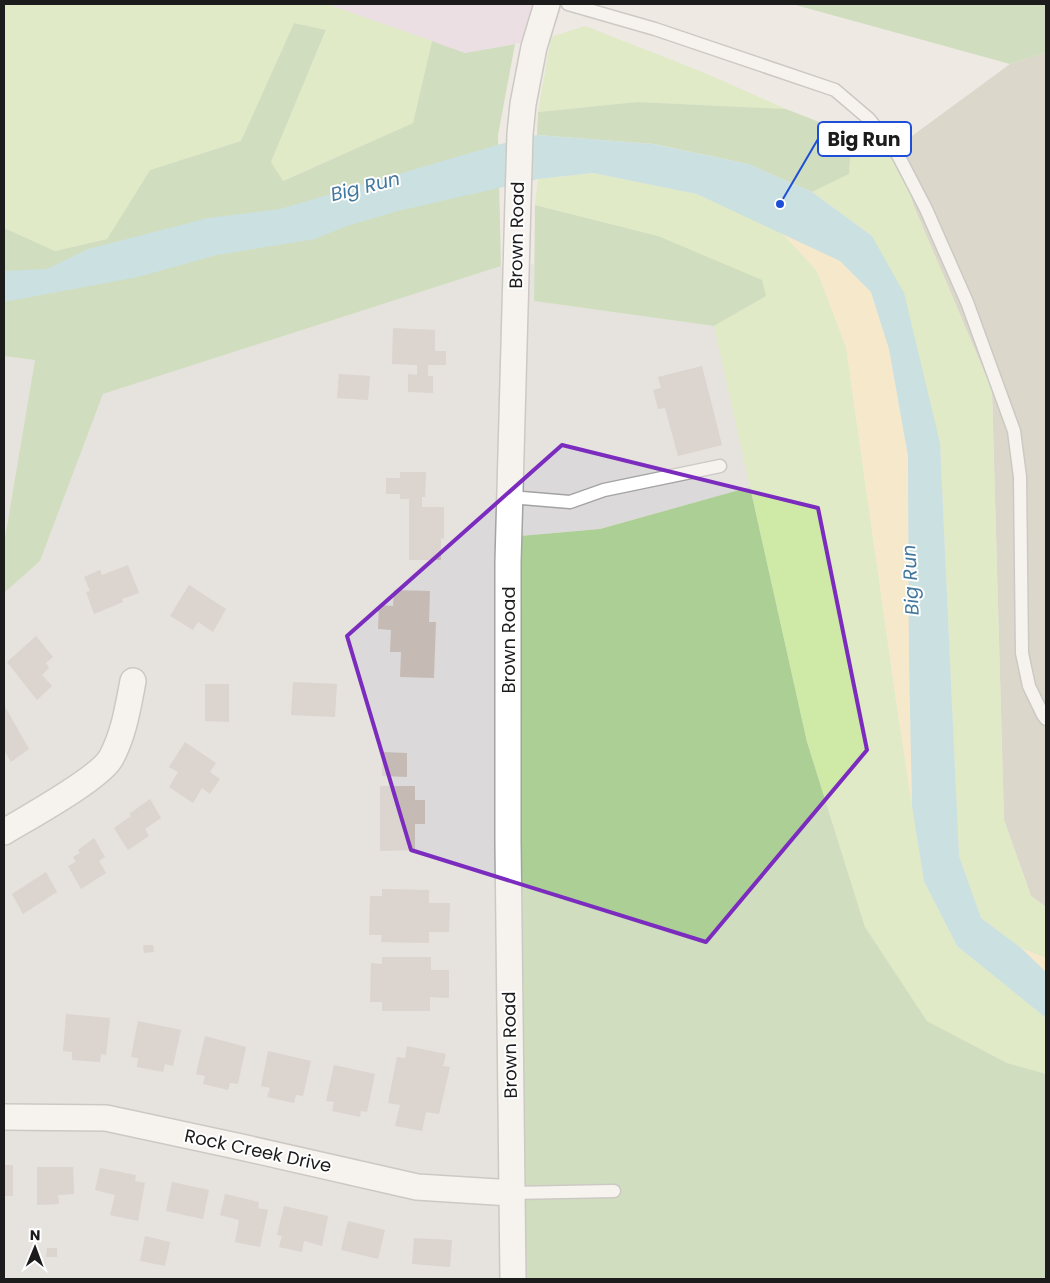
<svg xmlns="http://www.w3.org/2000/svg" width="1050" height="1283" viewBox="0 0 1050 1283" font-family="Poppins,sans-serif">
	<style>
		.residential { fill: #dbd9d9 }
		.industrial { fill: #e7d3e6 }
		.construction { fill: #c3c1ad }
		.grass { fill: #ceeaa6 }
		.forest { fill: #abcf95 }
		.sand { fill: #ffe7af }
		.water { fill: #a1d5dd }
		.building { fill: #c6bab5 }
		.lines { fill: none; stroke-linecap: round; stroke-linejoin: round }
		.service-casing { stroke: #a3a3a3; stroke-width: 15 }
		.minor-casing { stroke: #a3a3a3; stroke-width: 28 }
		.service { stroke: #fff; stroke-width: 12 }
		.minor { stroke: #fff; stroke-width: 25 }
		.marked { fill: none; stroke: #7b2cbf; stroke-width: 4; stroke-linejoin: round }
		.labels { text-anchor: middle; stroke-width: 4; stroke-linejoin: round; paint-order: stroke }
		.street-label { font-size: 18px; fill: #1c1c1c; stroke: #fff }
		.water-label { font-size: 19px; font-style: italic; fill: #42789e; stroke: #fff }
		.leader { fill: none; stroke: #1d4ed8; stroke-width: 2 }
		.callout-dot { fill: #1d4ed8; stroke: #fff; stroke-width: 2 }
		.callout { fill: #fff; stroke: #1d4ed8; stroke-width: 2 }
		.callout-label { font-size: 19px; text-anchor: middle; font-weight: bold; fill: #1c1c1c }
	</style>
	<rect width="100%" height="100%" fill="#eee9e2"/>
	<path class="residential" d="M534,264V301L714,326L750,487L600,529L520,536L524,1279H4V593L40,561L103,394L501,266Z
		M4,356L35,360L4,544Z"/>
	<path class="industrial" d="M327,4H563L551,37L465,53Z"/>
	<path class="construction" d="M1046,52V907L1031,896L1004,820L992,390L913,204L897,147L1010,64Z"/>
	<path class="grass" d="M4,4H327L432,41L413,123L282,181L271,162L326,31L294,23L241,141L150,170L107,239L55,251L4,228Z
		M585,26L705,73L786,109L637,102L538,112L551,37Z
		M852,135L897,147L913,204L992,390L1004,820L1031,896L1046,907V958L1021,948L981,918L959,856L940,443L872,236L812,192L849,174Z
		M593,173L697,194L782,233L817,271L846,347L897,707L924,881L957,946L1046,1018V1074L1007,1063L927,1021L865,927L807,742L714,326L766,296L658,236L535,205L538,179Z"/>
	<path class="forest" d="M792,4H1046V52L1010,64Z
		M294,23L326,30L271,162L283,181L413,123L432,41L465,53L515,44L498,135L501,266L103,394L40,561L4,593V544L35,360L4,356V228L55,251L107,239L150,170L241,141Z
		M637,102L786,109L852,135L849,174L812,192L748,164L654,144L537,135L538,112Z
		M535,205L658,236L762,280L766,296L714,326L534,301Z
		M750,487L807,742L865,927L927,1021L1007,1063L1046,1074V1279H524L520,536L600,529Z"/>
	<path class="sand" d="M782,233L840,261L871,292L889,349L908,456L909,660L912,806L897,707L846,347L817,271Z
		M1021,948L1046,958V972Z"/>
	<path class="water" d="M537,135L653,144L748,164L812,192L872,236L904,293L940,443L959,856L981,918L1021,948L1046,972V1018L957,946L924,881L912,806L909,660L908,456L889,349L871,292L840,261L697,194L593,173L538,179L398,211L347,226L315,239L217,255L138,277L4,302V271L47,269L88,249L208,218L280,209L497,145Z"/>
	<path class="building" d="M393,328L435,330V351H446V365H428V376H433V393L408,392V374L417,375V365L392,364Z
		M702,366L722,445L678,456L665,408L658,409L653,390L661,388L658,377Z
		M339,374L370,376L368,400L337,398Z
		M400,472H426L425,497H422V507H444V539L441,538V560H409V499H400V494H386V478H400Z
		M128,565L139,593L122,599L123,602L94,614L86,592L90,591L84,577L100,570L102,575Z
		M189,585L226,609L213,632L198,622L193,630L170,616Z
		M394,590L430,591L429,622H436L434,678L400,677L401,652H390L391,630L378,629L379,605L393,606Z
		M36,636L53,657L46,663L49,668L42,675L52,686L37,700L7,662Z
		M293,682L337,684L335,717L291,715Z
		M205,684H229V722L205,721Z
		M4,705L29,749L11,762L4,750Z
		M185,742L216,763L210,772L220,779L210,794L202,788L193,803L169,787L178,772L169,767Z
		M383,752L407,753V777L382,776Z
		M380,786H415V800H425V824H415V850L380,851Z
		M150,799L161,818L145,829L149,836L128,850L114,828L131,816L129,814Z
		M94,838L105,857L99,861L106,873L81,889L68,866L76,862L73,857L80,853L78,850Z
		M46,872L57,892L23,914L12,894Z
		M382,889L429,890V903H450L449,932H429V943L381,942L382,935H369L370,896H382Z
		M143,945H153L154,952L144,953Z
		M382,957H431V970H449V998L430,997V1011H382V1002H370L371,963L382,964Z
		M66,1014L110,1018L106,1055L101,1054L100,1062L72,1060V1052L63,1051Z
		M138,1021L181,1030L173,1066L165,1064L163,1072L137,1067L138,1058L131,1057Z
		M205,1036L246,1047L238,1084L230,1083L228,1090L203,1084L205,1076L196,1074Z
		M407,1046L446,1054L443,1066L450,1067L439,1114L426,1112L422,1131L395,1126L400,1105L388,1103L397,1057L405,1058Z
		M268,1051L311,1061L303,1096L296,1095L294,1103L267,1097L270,1088L261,1086Z
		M334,1065L375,1074L367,1112L361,1111L360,1117L332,1111L334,1102L326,1101Z
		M4,1165H13V1196H4Z
		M37,1167H73L74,1194L58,1195L59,1204L37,1205Z
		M100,1168L136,1175L135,1181L145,1183L138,1221L110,1215L115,1195L95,1190Z
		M172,1182L209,1190L203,1219L166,1211Z
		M225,1194L259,1202L258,1208L268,1210L260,1247L235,1242L239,1220L220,1215Z
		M284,1206L328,1216L322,1246L304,1241L302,1252L279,1247L282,1236L277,1235Z
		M348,1221L385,1230L378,1259L341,1250Z
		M145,1236L170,1242L165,1266L140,1261Z
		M414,1238L452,1240L450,1267L412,1264Z
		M47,1248H57V1257H46Z"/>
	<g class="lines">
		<defs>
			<path id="service" d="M568,4L655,29L835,90L869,119L898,155L926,209L967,302L1014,431L1020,477L1022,653L1029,686L1043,715L1046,719
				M510,497L570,502L604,490L720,466
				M512,1193L614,1191"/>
			<path id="minor" d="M4,832C27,818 99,779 111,758C124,734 128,707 133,681
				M4,1117L106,1118L241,1147L417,1187L512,1193
				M513,1279L508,842V562L518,201L520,134L523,104L534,47L547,4"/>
		</defs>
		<use href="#service" class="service-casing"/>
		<use href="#minor" class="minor-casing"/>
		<use href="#service" class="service"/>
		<use href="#minor" class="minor"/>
	</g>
	<path d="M0 0H1050V1283H0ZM562,445L818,508L867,750L706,942L411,850L347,636Z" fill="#eee9e2" fill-opacity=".55" fill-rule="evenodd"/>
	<path class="marked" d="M562,445L818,508L867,750L706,942L411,850L347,636Z"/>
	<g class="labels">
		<g class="street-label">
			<text transform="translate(517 235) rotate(-89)" y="6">Brown Road</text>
			<text transform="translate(509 640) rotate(-90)" y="6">Brown Road</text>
			<text transform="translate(510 1045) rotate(-91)" y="6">Brown Road</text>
			<text transform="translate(258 1151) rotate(12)" y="6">Rock Creek Drive</text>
		</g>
		<g class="water-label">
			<text transform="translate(365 186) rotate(-14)" y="7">Big Run</text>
			<text transform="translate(910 580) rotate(-93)" y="7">Big Run</text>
		</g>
	</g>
	<path class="leader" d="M780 204L818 139"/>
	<circle class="callout-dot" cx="780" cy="204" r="5"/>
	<rect class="callout" x="818" y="122" width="93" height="34" rx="5"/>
	<g class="callout-label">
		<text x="864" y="146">Big Run</text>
	</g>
	<rect width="1050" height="1283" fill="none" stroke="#1c1c1c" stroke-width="10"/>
	<g transform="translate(35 1248) rotate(1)" stroke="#ffffff" stroke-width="4" paint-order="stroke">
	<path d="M0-4L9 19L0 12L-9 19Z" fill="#1c1c1c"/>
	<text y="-8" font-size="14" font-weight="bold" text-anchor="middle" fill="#1c1c1c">N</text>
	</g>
</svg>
